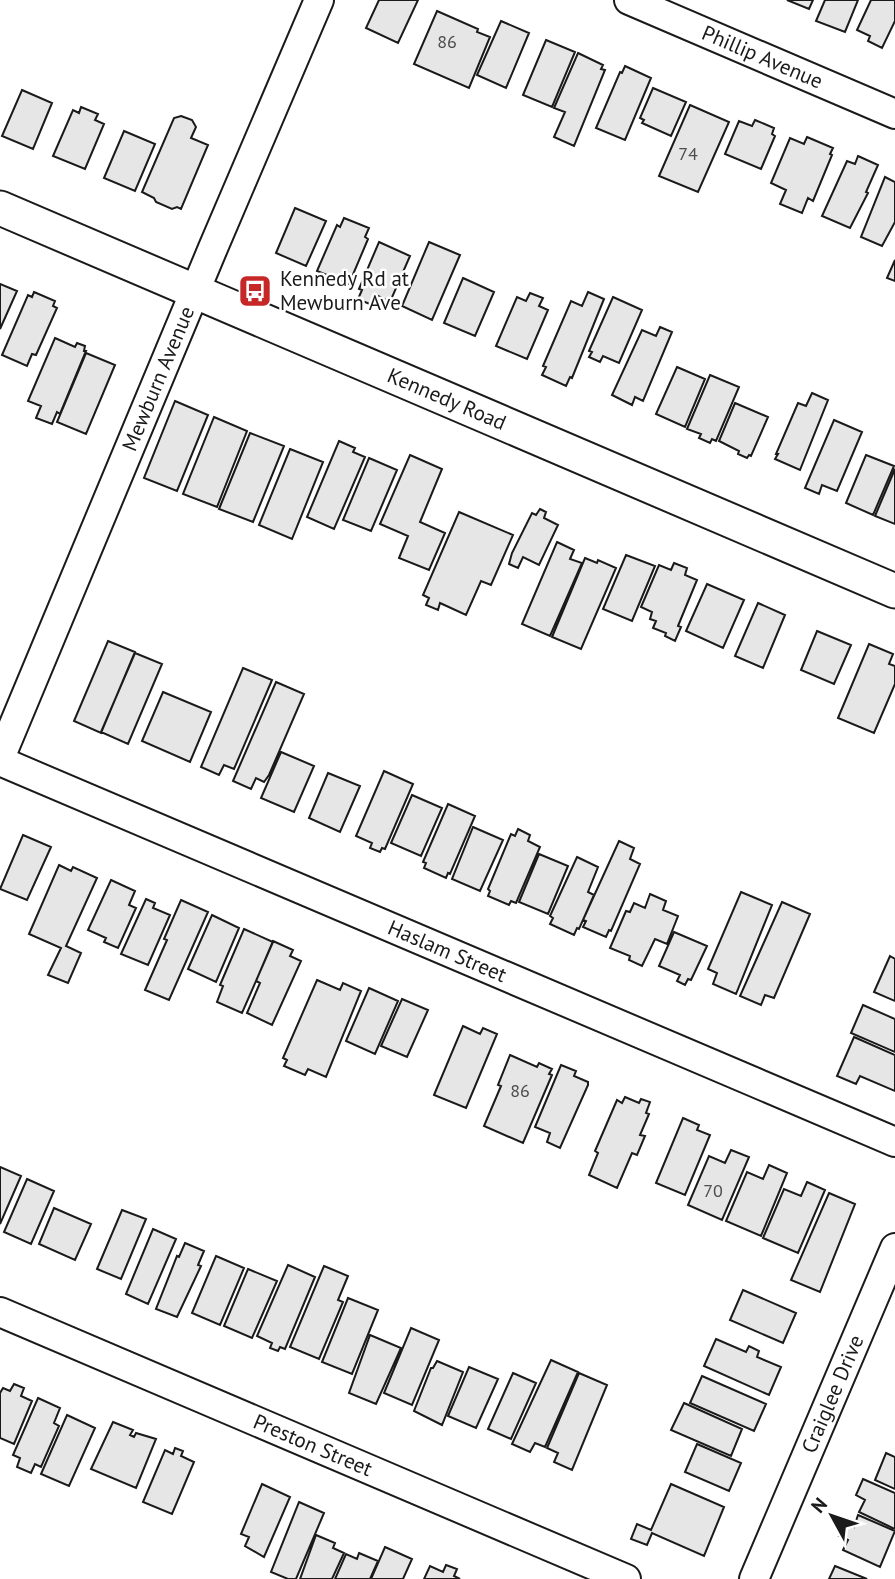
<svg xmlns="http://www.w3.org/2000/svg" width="895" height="1579" viewBox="0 0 895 1579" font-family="'PT Sans',sans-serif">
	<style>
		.building { fill: #e6e6e6; stroke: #1a1a1a; stroke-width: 2 }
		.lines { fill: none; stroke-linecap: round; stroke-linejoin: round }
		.minor-casing { stroke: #1a1a1a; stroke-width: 32 }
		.tertiary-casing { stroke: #1a1a1a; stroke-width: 37 }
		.minor { stroke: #fff; stroke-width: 28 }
		.tertiary { stroke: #fff; stroke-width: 33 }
		.labels { text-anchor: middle; stroke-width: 5; stroke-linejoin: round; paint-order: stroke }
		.number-label { font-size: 18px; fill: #4d4d4d }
		.street-label { font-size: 21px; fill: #1a1a1a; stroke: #fff }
		.poi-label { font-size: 21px; fill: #1a1a1a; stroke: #fff; text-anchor: start }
	</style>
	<rect width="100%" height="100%" fill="#fff"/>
	<path class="building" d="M379,0H418L398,43L366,28Z
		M787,0H813L809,9Z
		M825,0H858L845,32L816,21Z
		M871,0H895V21L882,48L868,41L870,36L857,30Z
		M437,11L478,29L477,32L490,37L469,88L414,64Z
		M501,21L529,33L506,88L477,75Z
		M546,40L575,52L552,107L523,95Z
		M578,53L603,65L601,69L605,70L574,146L554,137L565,112L554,108Z
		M625,66L651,78L625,140L596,128L620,72L622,73Z
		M653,88L686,102L671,136L642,123L644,120L640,118Z
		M22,90L52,103L33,149L2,136Z
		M690,105L729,122L698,192L659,176Z
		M81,107L98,114L95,120L104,124L85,169L53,156L73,110L79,113Z
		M181,116L192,120L196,127L191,138L208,145L181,209L177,207L172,209L156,202L154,198L142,192L174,118Z
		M755,120L774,128L772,134L775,136L761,169L725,154L739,121L752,126Z
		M124,131L155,144L135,191L104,178Z
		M807,137L833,148L830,154L832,155L813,201L808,198L802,213L780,204L786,190L771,183L790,138L804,144Z
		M858,156L878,165L866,192L868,193L850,228L822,216L847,161L855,164Z
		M885,177L895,182V222L882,246L861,237Z
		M295,208L326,221L306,266L276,253Z
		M344,218L369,228L365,237L368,239L349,284L317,271L337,225L340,227Z
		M379,242L410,256L390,302L378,296L374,306L358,299L362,290L359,289Z
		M429,242L460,255L432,320L402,306Z
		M895,260V281L887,278Z
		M463,278L494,292L475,336L444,323Z
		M0,284L17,291L0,329Z
		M34,292L55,301L53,306L57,308L36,355L32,354L27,366L2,355L28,295L32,297Z
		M588,292L604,299L572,378L570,377L566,386L542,375L546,367L543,366L571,301L582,306Z
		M530,293L543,298L539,306L548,310L527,359L496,346L517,297L526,301Z
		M613,297L642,310L619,363L603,356L600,362L589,357L592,352L589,351Z
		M660,327L672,332L643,401L635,397L632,405L612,395L642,330L656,336Z
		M55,338L75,347L77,343L85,346L84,351H86L60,414L57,412L52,424L36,418L41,406L28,401Z
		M86,353L115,365L86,434L57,422Z
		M677,367L705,379L685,427L656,414Z
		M710,375L739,387L716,441L712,439L710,443L699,438L701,434L687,429Z
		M812,393L828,400L800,470L775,459L778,454H776L798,403L806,406Z
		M175,401L208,415L177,491L144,478Z
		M735,403L768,417L751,456L749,455L747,458L738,454L739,451L719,441Z
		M214,417L247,431L217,507L183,494Z
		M834,420L862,432L837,491L822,485L819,494L805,488Z
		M250,433L284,446L253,522L219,509Z
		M339,441L355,448L353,452L365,457L334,529L307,517Z
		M290,449L323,462L292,539L259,525Z
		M410,455L442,469L420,522L445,533L429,570L399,558L408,536L380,524Z
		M866,455L894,466L873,515L846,503Z
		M369,458L397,470L371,531L343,520Z
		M895,469V524L875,516Z
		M540,509L546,512L544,518L558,525L539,565L523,557L518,568L509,564L512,553L532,513L536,515Z
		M459,512L513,535L491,585L481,581L466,615L440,603L438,610L426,605L429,598L423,595Z
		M557,542L574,550L570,559L582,563L550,636L522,624Z
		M626,555L655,566L632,621L603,609Z
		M585,558L597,563L598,560L616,568L581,649L552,637Z
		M674,563L687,568L685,575L697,580L678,626L681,627L675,641L665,636L666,633L653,628L656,621L650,619L652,612L641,607L659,565L671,570Z
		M707,584L744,600L723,648L686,631Z
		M758,603L785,615L763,668L735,656Z
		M817,631L851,645L834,684L801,670Z
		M108,641L135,652L101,733L74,721Z
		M869,644L893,654L889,664L895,666V684L874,733L838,718Z
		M135,653L162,664L128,744L101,732Z
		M243,668L272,680L234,769L224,765L219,775L201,767Z
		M276,682L304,694L269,775L264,782L256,778L251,789L233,781Z
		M163,692L211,712L190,762L142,741Z
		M281,752L314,766L294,812L261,798Z
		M384,771L413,784L385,849L382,848L380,852L370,848L372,843L356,836Z
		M328,773L360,786L340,832L309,818Z
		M412,795L442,808L421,856L391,843Z
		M448,804L475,816L450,874L448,873L446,878L424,868L426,863L423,862Z
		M473,827L503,840L480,891L452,879Z
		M518,829L530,835L528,841L540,847L516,903L511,901L509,905L488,896L490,891L488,889L511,834L515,836Z
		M23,835L51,847L27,900L0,889Z
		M619,841L634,848L630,859L640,864L611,931L609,930L606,937L583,927L586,921L583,920Z
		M539,854L568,866L548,914L519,902Z
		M577,857L598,867L588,892L594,895L579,929L577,928L574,935L550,924L553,918L550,916Z
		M59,865L71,871L73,867L97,878L66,946L81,953L68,983L48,975L61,948L29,934Z
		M111,880L135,891L129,905L136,908L118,948L104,942L106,938L88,930Z
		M741,892L772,905L736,994L713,984L717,973L708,969Z
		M650,894L666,901L663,910L678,916L667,944L655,939L642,966L629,960L630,956L610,948L626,911L630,912L634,903L645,908Z
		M146,899L155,903L153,908L170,915L148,965L121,954Z
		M181,900L208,912L169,1000L145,990L167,940L164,939Z
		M782,902L810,914L774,998L765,995L761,1005L740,996Z
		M212,915L239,928L216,982L188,969Z
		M244,929L273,942L242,1013L217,1002L223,986L220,985Z
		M674,932L707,946L691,980L688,979L685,985L677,981L680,975L659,966Z
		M273,941L293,950L290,956L301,961L272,1025L247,1013L260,983L256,981Z
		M890,956L895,959V1001L874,992Z
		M317,980L340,990L343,983L361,991L326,1077L308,1069L305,1075L284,1066L287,1060L283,1058Z
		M369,988L398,1001L375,1054L346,1041Z
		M402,999L428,1010L407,1057L381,1046Z
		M863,1005L895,1019V1052L851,1033Z
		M463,1026L480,1034L483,1028L497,1034L466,1108L434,1095Z
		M854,1037L895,1055V1091L860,1076L856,1084L837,1076Z
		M510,1055L537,1067L539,1063L552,1069L549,1074L552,1075L523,1143L484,1126L501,1086L498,1085Z
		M561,1065L576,1071L574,1076L588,1082V1085L560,1148L547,1142L550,1133L535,1127Z
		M625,1097L639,1103L641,1099L650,1102L646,1113L649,1114L640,1135L645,1136L637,1155L632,1153L617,1188L589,1175L598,1153L595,1151L617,1100L622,1103Z
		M683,1118L699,1125L697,1130L710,1135L685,1195L656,1183Z
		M731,1150L749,1157L722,1220L688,1205L709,1156L725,1163Z
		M769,1165L787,1173L761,1236L726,1221L747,1172L763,1179Z
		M0,1167L21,1176L0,1224Z
		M27,1179L54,1191L31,1244L4,1232Z
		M807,1182L825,1190L798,1253L763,1238L784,1189L801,1196Z
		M829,1193L855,1204L820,1292L791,1280Z
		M54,1208L91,1224L75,1260L39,1244Z
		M122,1210L146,1219L121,1279L97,1269Z
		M153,1229L176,1239L148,1304L126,1294Z
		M185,1243L204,1251L198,1265L201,1266L177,1317L156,1309L177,1256L179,1257Z
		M216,1256L244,1268L220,1325L192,1313Z
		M288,1265L315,1277L285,1349L280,1347L278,1351L270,1348L272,1343L257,1336Z
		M324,1266L348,1276L338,1300L343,1302L319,1359L290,1347Z
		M248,1269L277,1281L252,1338L224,1326Z
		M743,1290L796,1313L783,1343L730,1320Z
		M348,1298L378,1310L352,1374L322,1362Z
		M411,1328L439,1340L412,1405L384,1393Z
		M370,1335L401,1348L376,1404L349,1393Z
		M716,1339L746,1352L749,1346L759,1351L757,1357L781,1367L769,1395L704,1366Z
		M551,1360L578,1372L545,1447L535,1443L530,1452L512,1444Z
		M437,1361L463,1372L442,1425L414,1411L431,1368H433Z
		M469,1367L498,1379L476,1428L448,1416Z
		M513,1373L536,1383L511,1439L488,1429Z
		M579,1373L607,1385L572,1470L554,1462L558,1453L547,1448Z
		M702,1376L766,1404L754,1431L690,1403Z
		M14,1384L24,1388L21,1396L32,1401L14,1444L0,1438V1393L3,1388L10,1391Z
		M38,1398L60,1408L54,1423L59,1426L41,1467L35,1464L31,1473L17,1467L20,1458L13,1455Z
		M684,1403L742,1429L731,1456L671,1430Z
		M67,1415L95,1428L69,1486L41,1474Z
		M113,1422L133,1430L130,1435L134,1437L136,1433L156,1439L136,1488L91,1469Z
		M697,1444L741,1463L729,1491L685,1472Z
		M175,1448L183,1451L181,1456L194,1462L172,1514L143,1502L165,1450L173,1454Z
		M886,1453L895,1457V1489L875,1480Z
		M863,1479L895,1493V1529L859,1512L865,1500L856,1495Z
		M262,1484L290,1497L264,1557L245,1546L249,1537L241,1534Z
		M671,1484L724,1507L704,1556L652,1533L647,1545L631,1539L637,1524L651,1530Z
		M299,1502L324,1513L296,1579H288L271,1572Z
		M858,1515L895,1531L880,1567L843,1550L848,1540L839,1536L845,1522L854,1527Z
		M316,1535L335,1543L333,1548L344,1553L332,1579H300Z
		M385,1547L412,1559L403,1579H371Z
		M359,1553L378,1561L370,1579H335L346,1554L357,1559Z
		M446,1565L457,1569L454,1576L460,1579H424L430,1566L443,1572Z
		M835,1566L867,1579H829Z"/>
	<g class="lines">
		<defs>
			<g id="minor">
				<path id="s1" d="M629,0L895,114"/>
				<path id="s2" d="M0,758L213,248L319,0"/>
				<path id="s3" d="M0,761L895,1142"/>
				<path id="s4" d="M0,1312L626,1579"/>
				<path id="s5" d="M754,1579L895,1248"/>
			</g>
			<g id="tertiary">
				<path id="s6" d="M0,208L895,591"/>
			</g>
		</defs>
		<use href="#minor" class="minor-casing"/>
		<use href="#tertiary" class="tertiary-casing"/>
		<use href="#minor" class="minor"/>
		<use href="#tertiary" class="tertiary"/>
	</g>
	<defs>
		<symbol id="bus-square" viewBox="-11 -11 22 22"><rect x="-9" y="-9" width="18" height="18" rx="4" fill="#c62828" stroke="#fff"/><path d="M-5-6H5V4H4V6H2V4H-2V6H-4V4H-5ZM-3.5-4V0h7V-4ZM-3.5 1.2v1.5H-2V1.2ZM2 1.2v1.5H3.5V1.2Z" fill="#fff"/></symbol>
	</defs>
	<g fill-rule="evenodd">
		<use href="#bus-square" x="236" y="272" width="38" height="38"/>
	</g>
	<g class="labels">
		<g class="number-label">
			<text x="447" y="48">86</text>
			<text x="688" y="160">74</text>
			<text x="520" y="1097">86</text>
			<text x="713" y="1197">70</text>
		</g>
		<g class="street-label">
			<text dy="7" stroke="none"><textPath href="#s1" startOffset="145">Phillip Avenue</textPath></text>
			<text dy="7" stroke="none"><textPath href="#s2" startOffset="411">Mewburn Avenue</textPath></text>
			<text dy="7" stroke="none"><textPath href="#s6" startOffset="486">Kennedy Road</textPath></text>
			<text dy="7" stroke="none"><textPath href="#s3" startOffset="486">Haslam Street</textPath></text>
			<text dy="7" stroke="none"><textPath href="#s5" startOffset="201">Craiglee Drive</textPath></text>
			<text dy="7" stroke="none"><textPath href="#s4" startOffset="340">Preston Street</textPath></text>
		</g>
		<g class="poi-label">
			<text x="280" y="286">Kennedy Rd at<tspan x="280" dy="24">Mewburn Ave</tspan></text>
		</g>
	</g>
	<g transform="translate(832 1516) rotate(310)" stroke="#ffffff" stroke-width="5" paint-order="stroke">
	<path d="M0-5L12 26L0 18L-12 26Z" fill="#1a1a1a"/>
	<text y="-10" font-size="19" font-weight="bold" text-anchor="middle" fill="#1a1a1a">N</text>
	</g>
</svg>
